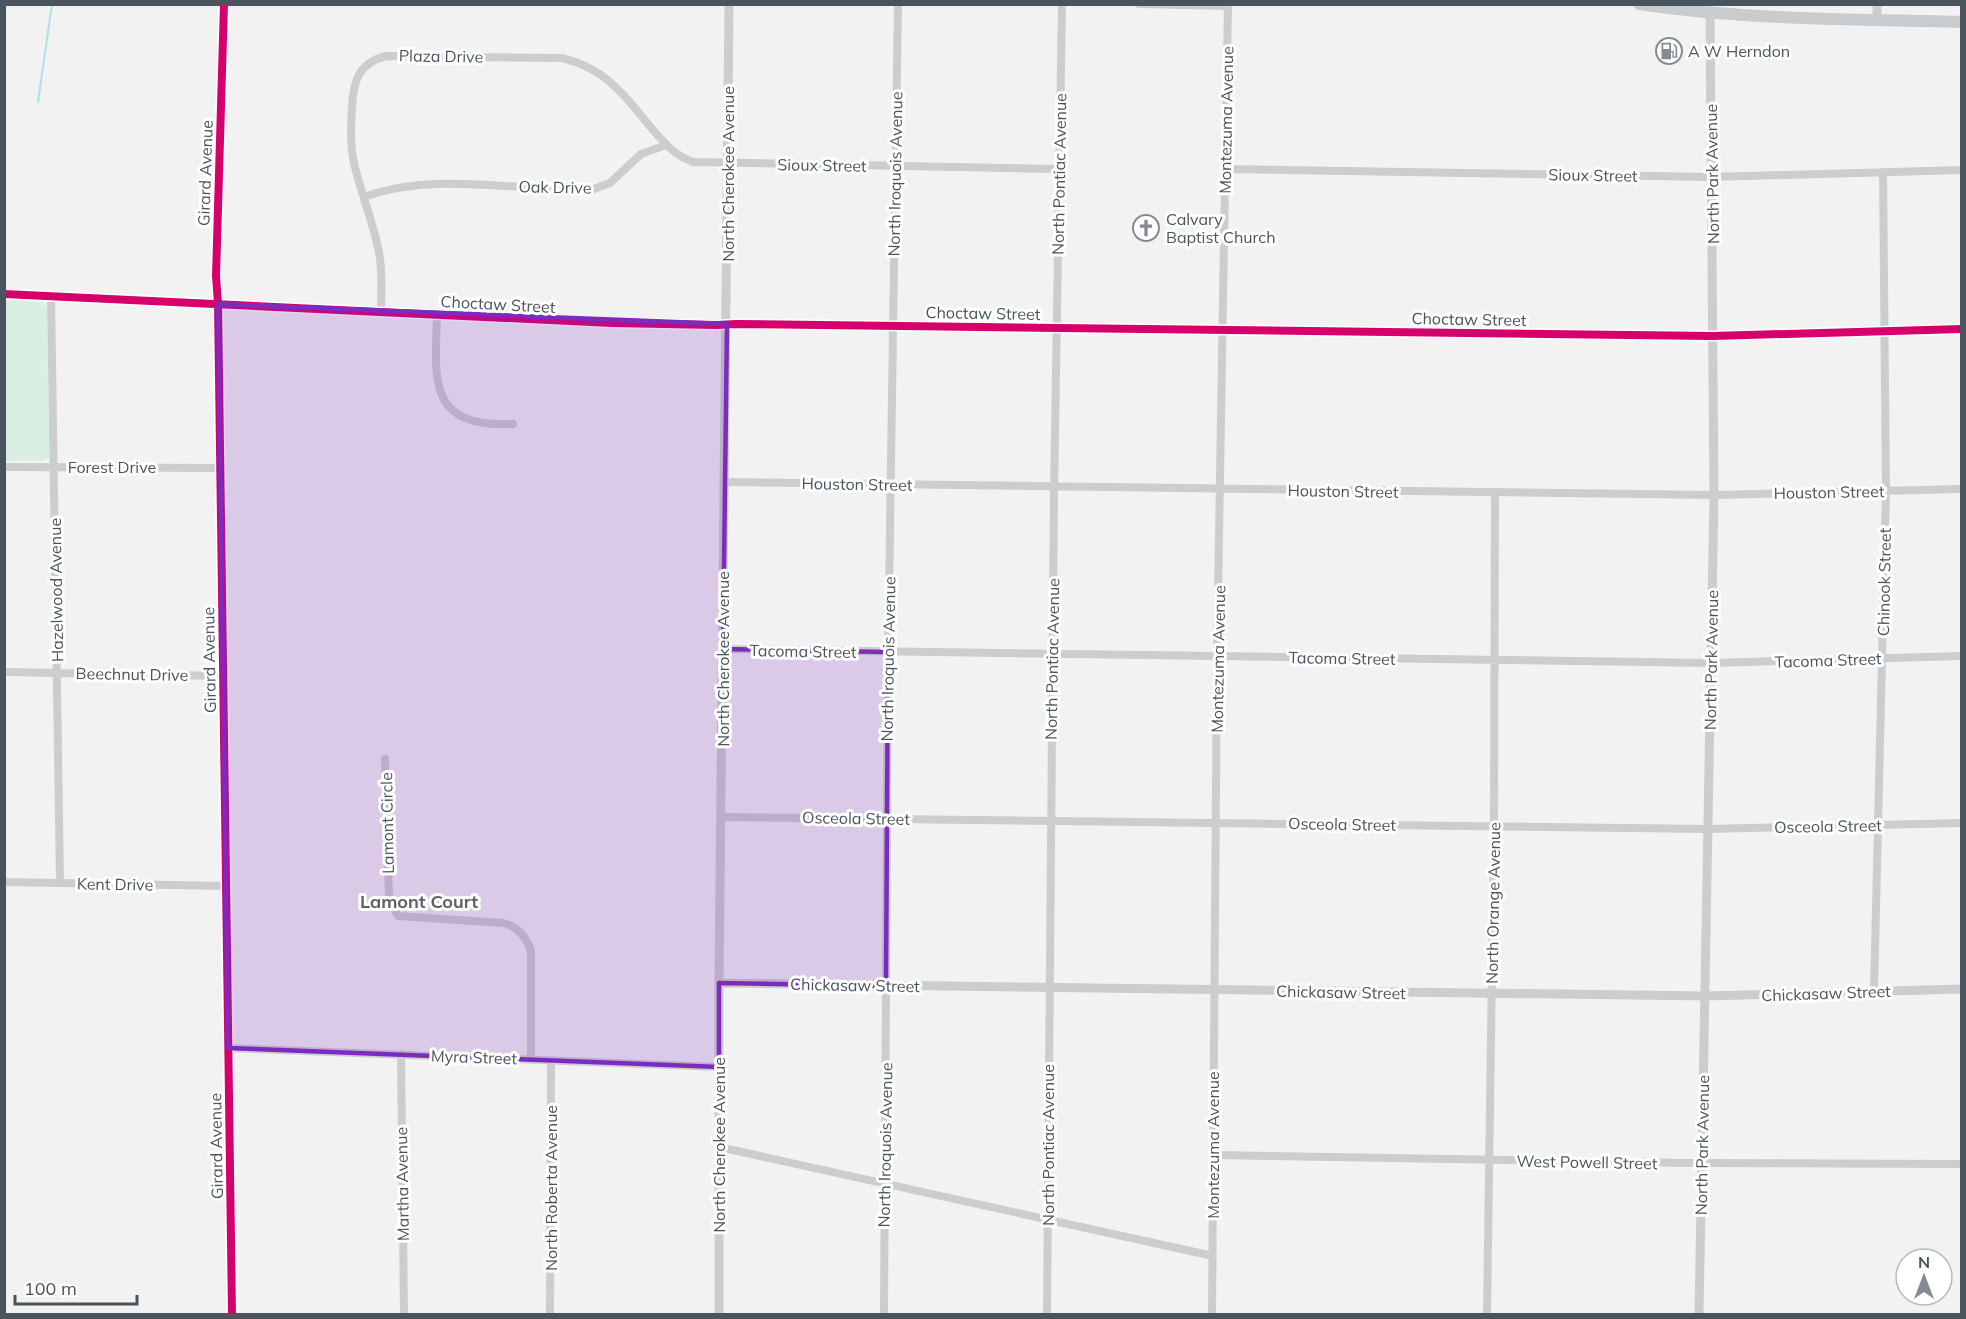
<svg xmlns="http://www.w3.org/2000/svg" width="1966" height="1319" viewBox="0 0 1966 1319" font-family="Mulish,sans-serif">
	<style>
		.green { fill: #d8efe1 }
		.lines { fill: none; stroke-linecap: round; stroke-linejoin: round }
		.stream { stroke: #b0deea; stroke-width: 2 }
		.minor { stroke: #cccdcf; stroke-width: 8 }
		.tertiary { stroke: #cccdcf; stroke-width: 9 }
		.primary { stroke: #c8ccce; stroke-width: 12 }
		.cycleway-casing { stroke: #fff; stroke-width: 11 }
		.cycleway { stroke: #d6006c; stroke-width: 8 }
		.marked { fill: #7b2cbf; fill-opacity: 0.2; stroke: #7b2cbf; stroke-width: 4.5; stroke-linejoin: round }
		.labels { text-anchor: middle; stroke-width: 6; stroke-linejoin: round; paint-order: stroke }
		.poi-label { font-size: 16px; fill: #4a545d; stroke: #fff; text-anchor: start }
		.street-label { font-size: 16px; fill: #4a545d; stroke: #fff }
		.neighbourhood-label { font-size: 18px; font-weight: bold; fill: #5e6165; stroke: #fff }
	</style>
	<rect width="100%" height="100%" fill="#f2f2f2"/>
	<path class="green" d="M4,300L41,302L47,307L49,457L43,461H5Z"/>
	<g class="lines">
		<path class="stream" d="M38,102L52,4"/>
		<path class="minor" d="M224,4L216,276L218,304L232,1314
			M1139,4L1228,6
			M1225,169L1712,177L1962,170
			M364,197C436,171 515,191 591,190L610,183L641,154L666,145
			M51,296L60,883
			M381,312C381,292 383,272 379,252C373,222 361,193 354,163C350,145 351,126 352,108C353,82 358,63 386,56L562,58C608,69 625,97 654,131C666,145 676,156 693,162L1059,169
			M437,315C435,380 427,428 513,424
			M1713,336L1962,329
			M4,467L220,468
			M725,482L1714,495L1962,489
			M723,649L1712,663L1962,656
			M4,672L223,676
			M385,759L389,898L398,916L503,923C518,927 527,937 531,952V1060
			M722,817L1708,829L1962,823
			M4,882L226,886
			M1874,992L1886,491L1883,172
			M228,1048L719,1067
			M401,1054L404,1314
			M719,1147L1213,1256
			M1213,1155L1689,1163L1962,1164
			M550,1314L551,1061
			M884,1314L888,659L898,4
			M1047,1314L1054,496L1062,4
			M1212,1314L1217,656L1228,4
			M1487,1314L1494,826L1495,492"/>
		<path class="tertiary" d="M1877,19V4
			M4,294L612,323L1713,336
			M719,983L1705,996L1962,989
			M719,1314V983L729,4
			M1699,1314L1714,495L1710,13"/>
		<path class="primary" d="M1639,4C1745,20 1854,19 1962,22"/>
		<defs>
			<path id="cycleway" d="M224,4L216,276L218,304L232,1314
				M4,294L612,323L717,325L736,324L1713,336L1962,329"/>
		</defs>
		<use href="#cycleway" class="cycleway-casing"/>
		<use href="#cycleway" class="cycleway"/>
	</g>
	<path class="marked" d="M218,304L727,324L723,649L888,652L886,986L719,983V1067L228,1048Z"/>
	<defs>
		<symbol id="fuel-ring" viewBox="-11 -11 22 22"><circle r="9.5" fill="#fff" stroke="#858b91" stroke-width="1.5"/><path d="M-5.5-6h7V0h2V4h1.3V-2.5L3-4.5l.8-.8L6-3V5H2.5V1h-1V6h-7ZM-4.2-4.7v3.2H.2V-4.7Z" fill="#858b91"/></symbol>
		<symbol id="church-ring" viewBox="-11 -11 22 22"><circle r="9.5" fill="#fff" stroke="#858b91" stroke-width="1.5"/><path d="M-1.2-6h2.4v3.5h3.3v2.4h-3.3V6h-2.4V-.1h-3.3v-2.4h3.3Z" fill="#858b91"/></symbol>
	</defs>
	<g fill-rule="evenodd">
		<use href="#fuel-ring" x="1654" y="36" width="30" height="30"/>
		<use href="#church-ring" x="1131" y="213" width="30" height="30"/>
	</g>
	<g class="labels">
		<g class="poi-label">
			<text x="1688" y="57">A W Herndon</text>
			<text x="1166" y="225">Calvary<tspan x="1166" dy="18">Baptist Church</tspan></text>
		</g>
		<g class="street-label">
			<text transform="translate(441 56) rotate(1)" y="6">Plaza Drive</text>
			<text transform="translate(1226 120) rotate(-89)" y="6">Montezuma Avenue</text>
			<text transform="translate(822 165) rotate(1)" y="6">Sioux Street</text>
			<text transform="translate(205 173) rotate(-88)" y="6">Girard Avenue</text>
			<text transform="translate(728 174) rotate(-90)" y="6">North Cherokee Avenue</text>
			<text transform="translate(895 174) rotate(-89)" y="6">North Iroquois Avenue</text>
			<text transform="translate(1059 174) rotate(-89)" y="6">North Pontiac Avenue</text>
			<text transform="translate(1712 174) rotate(-91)" y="6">North Park Avenue</text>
			<text transform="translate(1593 175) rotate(1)" y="6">Sioux Street</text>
			<text transform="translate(555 187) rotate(1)" y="6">Oak Drive</text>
			<text transform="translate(498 304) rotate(3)" y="6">Choctaw Street</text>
			<text transform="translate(983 313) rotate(1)" y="6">Choctaw Street</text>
			<text transform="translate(1469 319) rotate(1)" y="6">Choctaw Street</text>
			<text x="112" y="473">Forest Drive</text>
			<text transform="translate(857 484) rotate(1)" y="6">Houston Street</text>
			<text transform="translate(1343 491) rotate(1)" y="6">Houston Street</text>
			<text transform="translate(1829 492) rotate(-1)" y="6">Houston Street</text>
			<text transform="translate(1884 582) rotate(-89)" y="6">Chinook Street</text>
			<text transform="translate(56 590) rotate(-91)" y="6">Hazelwood Avenue</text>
			<text transform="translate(803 651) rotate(1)" y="6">Tacoma Street</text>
			<text transform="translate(1342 658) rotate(1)" y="6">Tacoma Street</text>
			<text transform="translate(723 659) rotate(-90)" y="6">North Cherokee Avenue</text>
			<text transform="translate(888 659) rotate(-89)" y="6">North Iroquois Avenue</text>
			<text transform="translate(1052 659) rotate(-89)" y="6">North Pontiac Avenue</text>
			<text transform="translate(1218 659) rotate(-89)" y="6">Montezuma Avenue</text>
			<text transform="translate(209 660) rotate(-91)" y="6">Girard Avenue</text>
			<text transform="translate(1711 660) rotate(-89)" y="6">North Park Avenue</text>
			<text transform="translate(1828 660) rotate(-2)" y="6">Tacoma Street</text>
			<text transform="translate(132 674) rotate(1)" y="6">Beechnut Drive</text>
			<text transform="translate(856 818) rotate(1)" y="6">Osceola Street</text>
			<text transform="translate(387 823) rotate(-91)" y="6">Lamont Circle</text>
			<text transform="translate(1342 824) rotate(1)" y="6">Osceola Street</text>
			<text transform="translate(1828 826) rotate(-1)" y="6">Osceola Street</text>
			<text transform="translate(115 884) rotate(1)" y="6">Kent Drive</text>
			<text transform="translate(1493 903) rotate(-89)" y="6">North Orange Avenue</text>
			<text transform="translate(855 985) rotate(1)" y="6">Chickasaw Street</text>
			<text transform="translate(1341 992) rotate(1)" y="6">Chickasaw Street</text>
			<text transform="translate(1826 993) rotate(-2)" y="6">Chickasaw Street</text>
			<text transform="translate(474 1057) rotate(2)" y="6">Myra Street</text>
			<text transform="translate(719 1145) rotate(-90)" y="6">North Cherokee Avenue</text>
			<text transform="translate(885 1145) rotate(-89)" y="6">North Iroquois Avenue</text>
			<text transform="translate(1048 1145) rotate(-90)" y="6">North Pontiac Avenue</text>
			<text transform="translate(1213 1145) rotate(-90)" y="6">Montezuma Avenue</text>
			<text transform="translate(1702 1145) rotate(-89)" y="6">North Park Avenue</text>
			<text transform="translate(216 1146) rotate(-91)" y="6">Girard Avenue</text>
			<text transform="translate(1587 1162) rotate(1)" y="6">West Powell Street</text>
			<text transform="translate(402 1184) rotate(-91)" y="6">Martha Avenue</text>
			<text transform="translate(551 1188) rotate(-90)" y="6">North Roberta Avenue</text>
		</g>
		<g class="neighbourhood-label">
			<text x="419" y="908">Lamont Court</text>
		</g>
	</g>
	<rect width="1966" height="1319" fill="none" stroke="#4a545d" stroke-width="12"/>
	<g transform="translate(1924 1277)"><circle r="28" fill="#ffffff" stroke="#b7bbbe" stroke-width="1.5"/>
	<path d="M0-4.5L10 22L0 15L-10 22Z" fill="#858b91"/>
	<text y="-9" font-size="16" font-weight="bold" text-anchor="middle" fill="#4a545d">N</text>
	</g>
	<path d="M15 1295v9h122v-9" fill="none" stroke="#4a545d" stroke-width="3"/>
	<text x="24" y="1295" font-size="18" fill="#4a545d" stroke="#ffffff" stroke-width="4.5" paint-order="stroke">100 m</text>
</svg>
